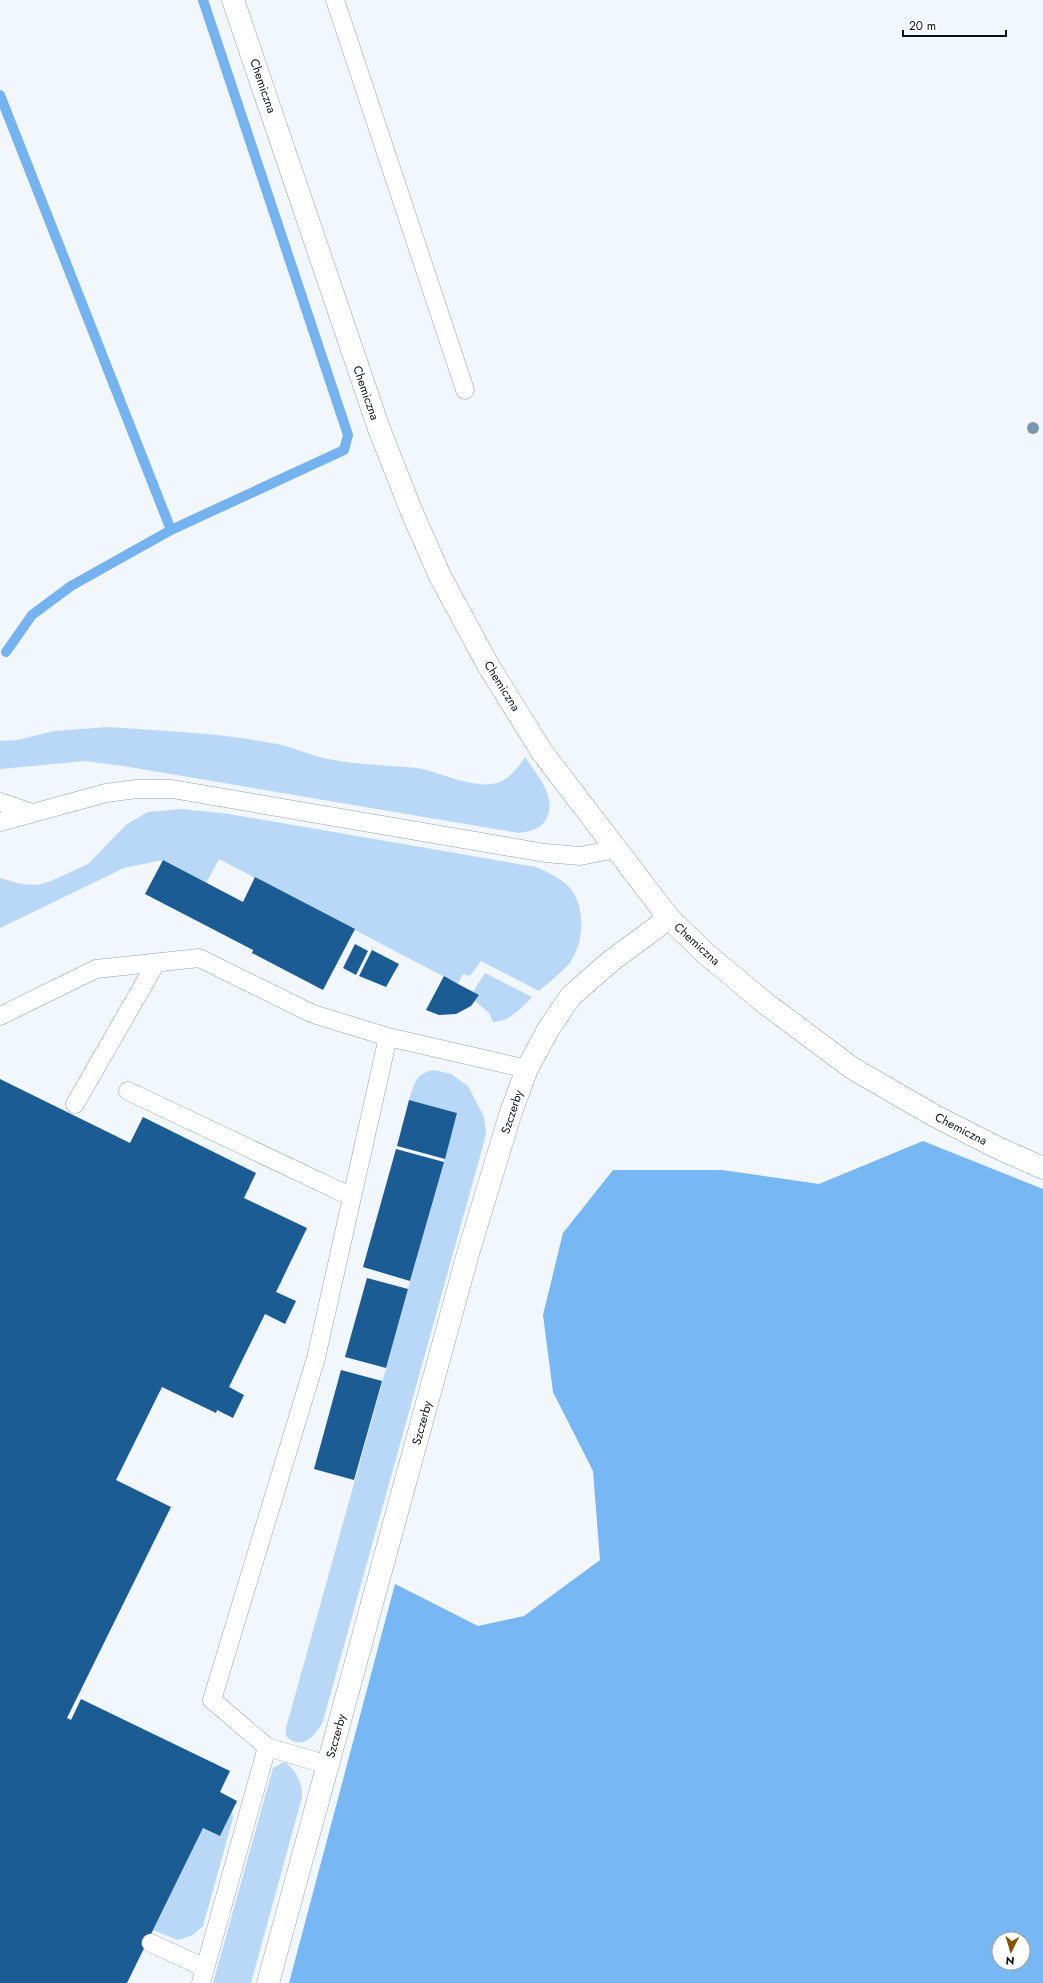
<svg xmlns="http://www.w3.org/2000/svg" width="1043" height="1983" viewBox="0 0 1043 1983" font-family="Jost,sans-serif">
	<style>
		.green { fill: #b9d8f8 }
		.forest { fill: #77b7f4; fill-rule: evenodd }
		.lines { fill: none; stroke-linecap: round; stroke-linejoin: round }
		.stream { stroke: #74b3f0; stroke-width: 10 }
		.building { fill: #1a5c93 }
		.lane-casing { stroke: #98a2ac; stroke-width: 19 }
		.street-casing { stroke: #98a2ac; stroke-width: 23 }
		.secondary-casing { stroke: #98a2ac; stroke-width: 23 }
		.lane { stroke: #fff; stroke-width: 18 }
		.street { stroke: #fff; stroke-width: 22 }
		.secondary { stroke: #fff; stroke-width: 22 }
		.tree { fill: #7a96ae }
		.labels { text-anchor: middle; stroke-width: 4; stroke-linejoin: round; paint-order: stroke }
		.street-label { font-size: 12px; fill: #0d1114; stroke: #fff }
	</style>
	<rect width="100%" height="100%" fill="#f1f7fd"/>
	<path class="green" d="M108,727C165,731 222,733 277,744C296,748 314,757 333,760C361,765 389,765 417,768C440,772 468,787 491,784C507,783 517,769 525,757C536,774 555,794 548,815C543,829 532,831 519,833L123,766L85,761L0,769V741L18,740L54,731Z
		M181,809L229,814L536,867C547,872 557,876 566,884C587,903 585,943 569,964C560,974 549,982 539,991L481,961L470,976L463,974L458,984L219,859L206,883L163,860L124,868L0,928V878L21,884L38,885L51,881L88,864L127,824L148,812Z
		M485,973L532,997C522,1008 509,1022 493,1022L489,1013L475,1001L479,995L473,992Z
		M434,1070L451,1074L468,1086L484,1117L486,1132L484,1142L323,1721C317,1735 301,1752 286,1736V1728L457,1113L409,1100C414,1084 416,1073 434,1070Z
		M284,1762C296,1769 303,1784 302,1797L251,1983H213L273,1768Z
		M232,1812L233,1818L203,1926L193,1935L178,1940L153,1930L203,1828L220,1836Z"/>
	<path class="forest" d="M923,1141L1043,1189V1983H289L395,1584L478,1626L524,1616L600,1560L593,1471L553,1392L543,1315L563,1233L613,1170H722L819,1184ZM999,1939H1023V1963H999Z"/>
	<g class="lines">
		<path class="stream" d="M0,95L171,530
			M6,652L32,615L71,586L171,530L344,450L348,435L203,0"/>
	</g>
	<path class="building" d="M163,860L243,902L255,877L355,929L323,990L252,953L253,950L145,894Z
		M355,944L368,951L356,975L343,968Z
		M372,950L399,964L386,987L359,976Z
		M444,976L458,984L479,995L471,1006L456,1014L439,1015L426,1010Z
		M0,1079L130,1143L143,1117L256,1173L244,1198L307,1228L276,1292L296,1301L285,1324L265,1314L229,1387L244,1395L233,1418L217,1410L216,1413L162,1387L116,1480L171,1507L67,1718L71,1720L81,1699L230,1771L220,1792L237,1801L220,1836L203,1828L127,1983H0Z
		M409,1100L457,1113L445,1159L397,1146Z
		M396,1149L444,1162L410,1281L363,1267Z
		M367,1278L408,1289L386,1368L345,1357Z
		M341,1370L382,1381L354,1480L314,1469Z"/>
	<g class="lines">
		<defs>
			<path id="lane" d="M335,0L465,390
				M0,802L32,813
				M0,822L106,793L137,789H172L545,853L580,856L617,849
				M0,1016L96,969L199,958L313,1014L388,1037L527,1069
				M128,1091L352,1197
				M75,1104L156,963
				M267,1747L212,1700L316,1358L388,1037
				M151,1943L205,1968
				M201,1983L267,1747L328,1765"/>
			<path id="street" d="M268,1983L467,1257L511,1112L527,1069L549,1028L571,996L611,961L669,918"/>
			<path id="secondary" d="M233,0L378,426L411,510L440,576L488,665L542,752L669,918L705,953L765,1003L852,1068L935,1116L996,1147L1043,1168"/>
		</defs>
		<use href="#lane" class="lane-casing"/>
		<use href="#street" class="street-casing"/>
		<use href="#secondary" class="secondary-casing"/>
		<use href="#lane" class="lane"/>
		<use href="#street" class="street"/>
		<use href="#secondary" class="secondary"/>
	</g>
	<circle class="tree" cx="1033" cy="428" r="6"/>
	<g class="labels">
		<g class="street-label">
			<text transform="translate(263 86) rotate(71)" y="4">Chemiczna</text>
			<text transform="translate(366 393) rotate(71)" y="4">Chemiczna</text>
			<text transform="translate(502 686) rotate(58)" y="4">Chemiczna</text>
			<text transform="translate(697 944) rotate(42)" y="4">Chemiczna</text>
			<text transform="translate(512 1112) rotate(-72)" y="4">Szczerby</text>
			<text transform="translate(961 1129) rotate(27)" y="4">Chemiczna</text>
			<text transform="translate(422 1423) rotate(-75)" y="4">Szczerby</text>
			<text transform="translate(336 1736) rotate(-75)" y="4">Szczerby</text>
		</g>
	</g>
	<g transform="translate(1011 1951) rotate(185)"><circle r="19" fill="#ffffff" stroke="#9ea0a1"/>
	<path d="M0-3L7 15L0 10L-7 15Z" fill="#875300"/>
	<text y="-6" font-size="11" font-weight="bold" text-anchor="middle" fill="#0d1114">N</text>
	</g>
	<path d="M903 30v6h103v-6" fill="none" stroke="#0d1114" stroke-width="2"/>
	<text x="909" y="30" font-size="12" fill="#0d1114" stroke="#ffffff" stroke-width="3" paint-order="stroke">20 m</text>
</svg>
